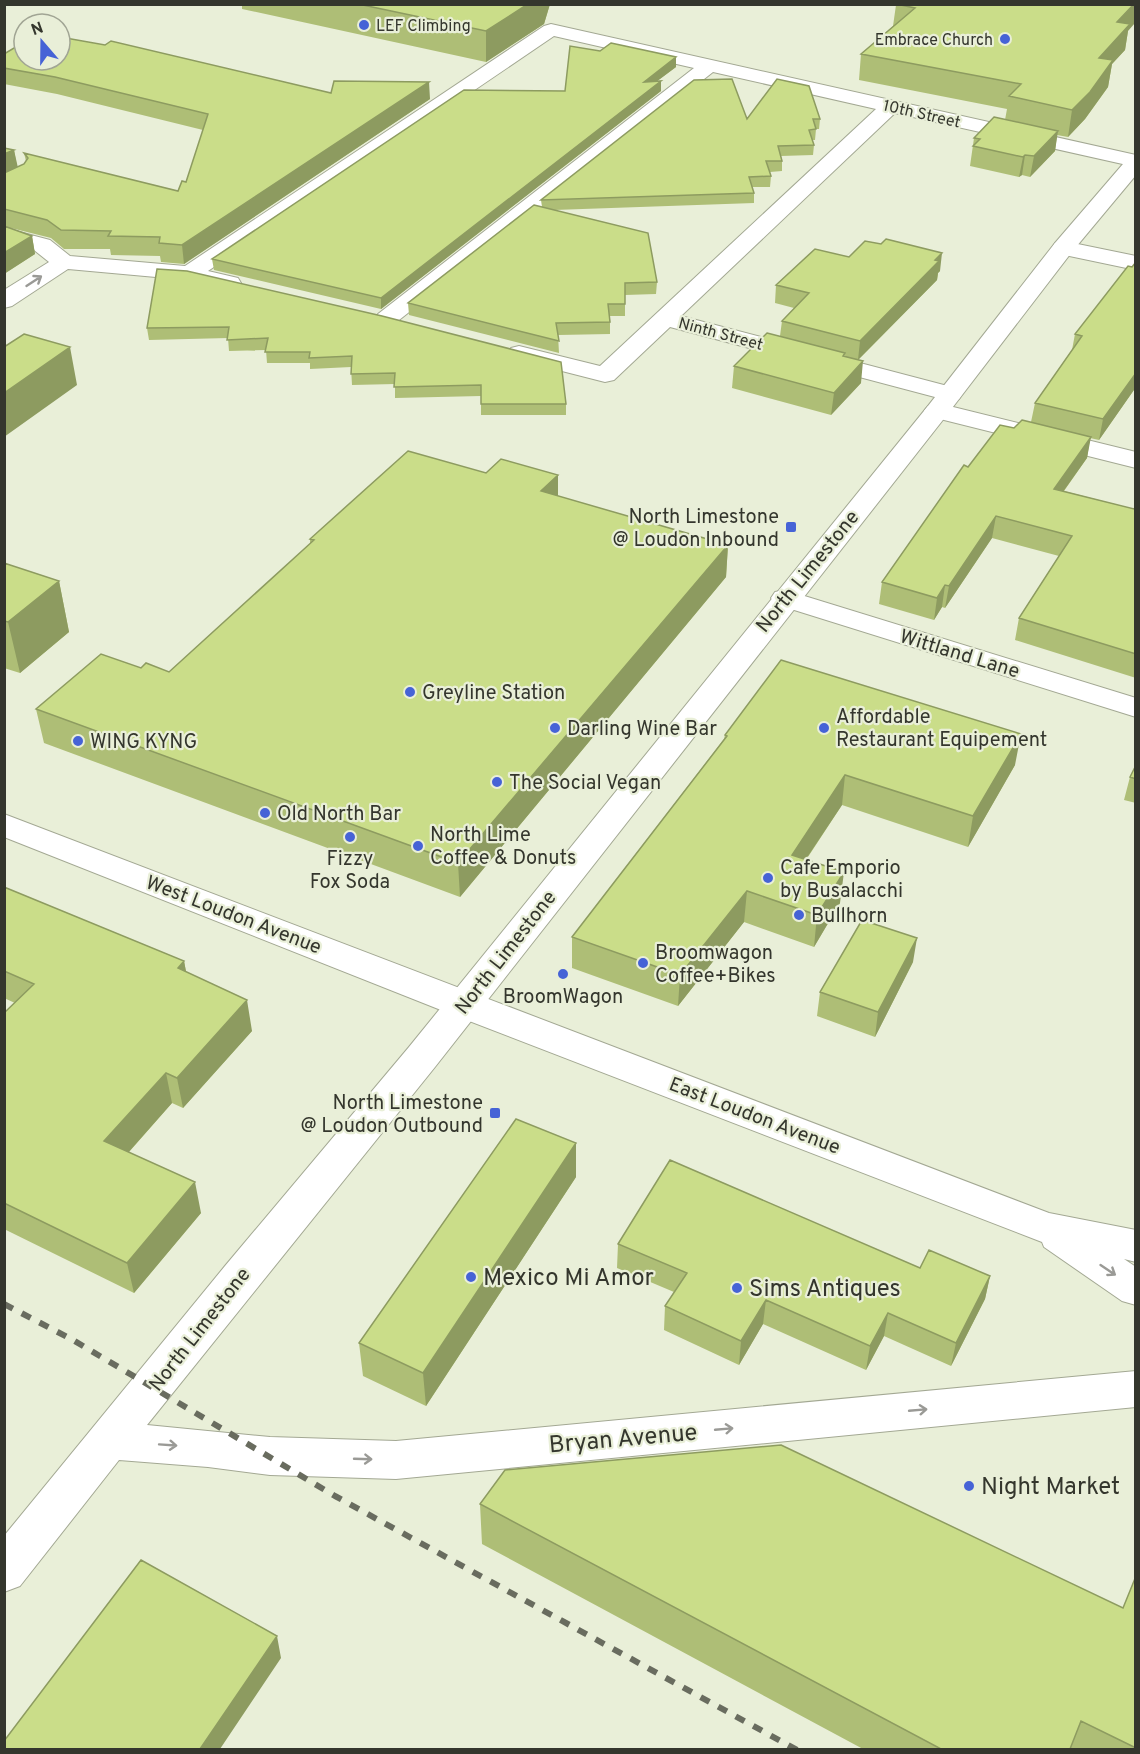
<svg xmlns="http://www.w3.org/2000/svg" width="1140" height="1754" viewBox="0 0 1140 1754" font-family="Overpass,sans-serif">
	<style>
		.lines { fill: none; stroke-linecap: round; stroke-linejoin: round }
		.minor-casing { stroke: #a3a893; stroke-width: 2 }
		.tertiary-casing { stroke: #a3a893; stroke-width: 2 }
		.secondary-casing { stroke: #a3a893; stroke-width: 2 }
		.minor { fill: #fff; fill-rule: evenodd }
		.tertiary { fill: #fff; fill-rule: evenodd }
		.secondary { fill: #fff; fill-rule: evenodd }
		.rail { stroke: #696c5f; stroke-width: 6; stroke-dasharray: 10 10; stroke-linecap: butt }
		.wall { fill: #aebe76 }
		.shaded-wall { fill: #8d9b60 }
		.building { fill: #cadd89; stroke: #8d9b60; stroke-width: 1.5 }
		.oneway { stroke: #9a9a96 }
		.poi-dot { fill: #4663d6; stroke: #e9efd8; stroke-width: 2 }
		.labels { text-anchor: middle; stroke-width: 4.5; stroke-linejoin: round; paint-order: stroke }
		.far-poi-label { font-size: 16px; fill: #34362d; stroke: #e9efd8; text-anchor: start }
		.far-street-label { font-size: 16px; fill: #34362d; stroke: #e9efd8 }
		.poi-label { font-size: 20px; fill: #34362d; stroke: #e9efd8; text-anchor: start }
		.street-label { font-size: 20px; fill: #34362d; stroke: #e9efd8 }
		.near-poi-label { font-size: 24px; fill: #34362d; stroke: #e9efd8; text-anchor: start }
		.near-street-label { font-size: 24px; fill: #34362d; stroke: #e9efd8 }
	</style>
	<rect width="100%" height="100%" fill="#e9efd8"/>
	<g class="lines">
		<defs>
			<path id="minor" d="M551,24L1136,155V167L895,113L681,316L959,389L962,394L959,399L950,401L670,327L614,380L605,382L511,358L507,353L511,348L519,346L600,366L876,109L713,72L394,324H378L374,319L378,314L694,68L554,36L208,271L238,278L241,283L238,288L230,290L189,280L68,269L12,306L4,308V290L49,262L34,250L4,241V228L50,240L70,256L185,266L544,26Z
				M1063,241L1136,256V270L1055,253L1052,248L1055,243Z
				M937,403L1136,452V468L928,416L924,411L928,406Z
				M785,590L1136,698V717L775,604L771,598L775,592Z"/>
			<path id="tertiary" d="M1136,155V175L1071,253L946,416L435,1067L147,1425L270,1437L396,1441L1136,1371V1407L396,1479L270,1475L208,1467L119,1460L20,1586L4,1592V1536L225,1266L409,1047L928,406L1055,243L1129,157Z"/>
			<path id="secondary" d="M4,814L1049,1213L1136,1230V1262L1124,1259L1136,1267V1305L1122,1301L1044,1247L1042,1242L451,1014L4,837Z"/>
		</defs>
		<use href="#minor" class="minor-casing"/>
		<use href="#tertiary" class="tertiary-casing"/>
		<use href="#secondary" class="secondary-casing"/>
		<use href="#minor" class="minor"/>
		<use href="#tertiary" class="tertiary"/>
		<use href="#secondary" class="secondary"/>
		<path class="rail" d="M4,1304L73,1340L335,1496L797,1750"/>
	</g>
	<path class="wall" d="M242,4H550L544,24L486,62L242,9Z
		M896,5L1128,31L1125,50L1112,64L1108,87L1085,119L1068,137L1057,135L1055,151L1030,177L1022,175L1019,177L970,166L974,138L1005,120L1007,109L859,80L861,54L893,26Z
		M600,51L676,57V67L657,81L661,91L381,309L214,270L212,259L565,91Z
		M4,54L331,93L430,99L184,264L161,262L160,256L111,255L110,249H64L51,238L11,228L32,236L35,254L4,274V148L14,150L17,167L24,164L26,161L24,153L178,191L186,182L203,130L57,94L4,84Z
		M747,119H820L819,129H816L815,140H812L814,145L813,155L781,156L782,161V171L770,172L771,176L770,187H752L754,193V203L554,210L657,282L656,294L625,295V316H610V334L558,335L559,353L409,315L408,303L542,207L541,200Z
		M849,257L940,271L938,273L937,280L858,360L861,383L831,415L732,388L734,366L780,336L782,321L794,308L775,303L776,285Z
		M1136,262V387L1099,440L1090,438L1087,458L1064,491L1134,509L1136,506V678L1015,640L1019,618L1059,556L992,538L945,608L942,607L934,620L879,604L882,582L968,467L1014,428L1031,422L1035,403L1072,350L1075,334Z
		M157,269L566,404V415H481V396L395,398V384L352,385L351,367L310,369V363H267L266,350L229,351L228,338L149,340L147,328Z
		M486,473L558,475V496L728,545L726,577L460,897L44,743L36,709L141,668L169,672L310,544V539Z
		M4,563L59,581L69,632L20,673L4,668Z
		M725,735L1015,765L968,847L842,805L806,860L840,903L814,947L744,922L678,1006L572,968V937L724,739Z
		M1136,765V803L1124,800L1130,777Z
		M4,887L184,961L186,972L252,1031L183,1108L172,1103L129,1152L201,1213L134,1293L4,1229V1013L15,1003L4,998Z
		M913,962L875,1037L817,1016L820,992Z
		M576,1143V1177L426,1406L363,1376L359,1343Z
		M618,1244L920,1268L990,1276L985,1299L951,1366L884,1336L866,1370L763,1324L739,1365L664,1330L665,1306L674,1292L617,1268Z
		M480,1504L1123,1608L1136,1576V1749H863L482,1544Z"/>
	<path class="shaded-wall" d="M528,4H550L544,24L486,62V31Z
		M1134,4H1136L1135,23L1128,31L1125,50L1112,64L1108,87L1085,119L1068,137L1072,110L1117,22Z
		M676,57V67L644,91V82Z
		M661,81V91L381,309V298Z
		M429,82L430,99L184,264L182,245Z
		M1058,131L1055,151L1030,177L1034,156Z
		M14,150L18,168L4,174V154Z
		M1025,155L1022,175L1019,177L1023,157Z
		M32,236L35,254L4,274V253Z
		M942,253L940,271L938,273L937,280L858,360L860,341Z
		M70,347L77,385L4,437V393Z
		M863,361L861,383L831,415L834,393Z
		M1136,373V387L1099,440L1103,419Z
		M1091,437L1087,458L1050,510L1054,489Z
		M558,475V507L541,491Z
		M996,516L992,538L945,608L949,586Z
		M728,545L726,577L460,897L458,863Z
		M59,581L69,632L20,673L8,622Z
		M945,585L942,607L934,620L937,598Z
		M1021,734L1015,765L968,847L973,816Z
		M845,775L842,805L788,886L792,855Z
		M844,872L840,903L814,947L817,915Z
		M747,891L744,922L678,1006L680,975Z
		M917,938L913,962L875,1037L878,1012Z
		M184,961L190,992L178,968Z
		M247,1000L252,1031L183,1108L177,1078Z
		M166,1073L172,1103L111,1172L104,1141Z
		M576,1143V1177L426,1406L423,1373Z
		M195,1182L201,1213L134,1293L127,1263Z
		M990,1276L985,1299L951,1366L956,1343Z
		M766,1300L763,1324L739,1365L741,1341Z
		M888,1313L884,1336L866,1370L870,1346Z
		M277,1636L281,1658L220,1749H200Z"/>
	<path class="building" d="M358,4H528L486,31Z
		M896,4H1134L1117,22L1130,24L1099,58L1113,60L1090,92L1072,110L1009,96L1021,84L861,54L915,8Z
		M60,37L105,45L111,41L331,93L334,81L429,82L182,245L159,243L160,237L108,236L111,231L61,230L47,220L4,209V173L24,164L28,158L24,153L178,191L182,181L186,182L208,114L55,77L4,68V54L24,42V60H60Z
		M611,43L676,57L644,82L661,81L381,298L212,259L464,90L565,91L570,46L600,51Z
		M732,79L747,119L777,79L809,86L820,119H813L816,129L809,130L814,145L778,146L782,161H766L771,176L749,177L754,193L541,200L694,80Z
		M994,117L1058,131L1034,156L1025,155L1023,157L973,146L980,139L974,138Z
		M4,148L14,150L4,154Z
		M534,205L648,233L657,282L625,283V304H608L610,322L556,323L559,341L408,303Z
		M4,226L32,236L4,253Z
		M886,239L942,253L935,260L939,261L860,341L782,321L809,293L776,285L815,249L849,257L865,241L881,244Z
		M1136,262V373L1103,419L1035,403L1082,336L1075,334L1128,266L1132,267Z
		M157,269L187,271L382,316L561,362L566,404H481V385L394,387L395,373L351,374L352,356L309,358L310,352H265L268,338L227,340L229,327L147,328Z
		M767,333L845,353L843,356L863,361L834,393L734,366Z
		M24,334L70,347L4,393V347Z
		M1022,420L1091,437L1054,489L1134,509L1136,506V654L1019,618L1072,536L996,516L949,586L945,585L937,598L882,582L964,465L968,467L1000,425L1014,428Z
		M408,451L486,473L501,459L558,475L541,491L728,545L458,863L36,709L101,654L141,668L146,663L169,672L314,540L310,539Z
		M4,563L59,581L8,622L4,621Z
		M781,660L1021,734L973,816L845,775L792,855L844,872L817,915L747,891L680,975L572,937L727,736L725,735Z
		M1136,765V779L1130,777Z
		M4,887L184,961L178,968L247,1000L177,1078L166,1073L104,1141L195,1182L127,1263L4,1203V1013L34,984L4,971Z
		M862,920L917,938L878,1012L820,992Z
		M516,1119L576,1143L423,1373L359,1343Z
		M670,1160L920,1268L929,1250L990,1276L956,1343L888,1313L870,1346L766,1300L741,1341L665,1306L687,1273L618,1244Z
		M781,1445L1123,1608L1136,1576V1748L1081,1721L1070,1749H941L480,1504L505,1470Z
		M141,1560L277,1636L200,1749H4V1741Z"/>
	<defs><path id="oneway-shaft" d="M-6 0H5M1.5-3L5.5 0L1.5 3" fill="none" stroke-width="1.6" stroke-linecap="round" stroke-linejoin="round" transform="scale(1.5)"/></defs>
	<g class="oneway">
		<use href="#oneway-shaft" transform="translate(34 281) rotate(-33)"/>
		<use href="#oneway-shaft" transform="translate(1108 1270) rotate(34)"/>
		<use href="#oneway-shaft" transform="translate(918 1410) rotate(-5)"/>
		<use href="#oneway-shaft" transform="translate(724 1429) rotate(-5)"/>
		<use href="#oneway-shaft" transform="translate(168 1445) rotate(4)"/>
		<use href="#oneway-shaft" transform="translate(363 1459) rotate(2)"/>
	</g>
	<g class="poi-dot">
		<circle cx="364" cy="25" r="6"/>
		<circle cx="1005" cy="39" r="6"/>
		<rect x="785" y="521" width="12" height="12" rx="3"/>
		<circle cx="410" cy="692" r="6"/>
		<circle cx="555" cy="728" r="6"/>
		<circle cx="824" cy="728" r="6"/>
		<circle cx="78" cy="741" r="6"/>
		<circle cx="497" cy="782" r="6"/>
		<circle cx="265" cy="813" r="6"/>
		<circle cx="350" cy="837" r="6"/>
		<circle cx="418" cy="846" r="6"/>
		<circle cx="768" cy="878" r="6"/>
		<circle cx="799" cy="915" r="6"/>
		<circle cx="643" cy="963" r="6"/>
		<circle cx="563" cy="974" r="6"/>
		<rect x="489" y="1107" width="12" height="12" rx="3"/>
		<circle cx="471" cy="1277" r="6"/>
		<circle cx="737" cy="1288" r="6"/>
		<circle cx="969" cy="1486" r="6"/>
	</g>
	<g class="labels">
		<g class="far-poi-label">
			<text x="376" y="31">LEF Climbing</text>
			<text x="993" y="45" text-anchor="end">Embrace Church</text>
		</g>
		<g class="far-street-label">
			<text transform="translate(922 113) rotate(13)" y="6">10th Street</text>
			<text transform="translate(721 333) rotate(15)" y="6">Ninth Street</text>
		</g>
		<g class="poi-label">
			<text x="779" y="523" text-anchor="end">North Limestone<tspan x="779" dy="23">@ Loudon Inbound</tspan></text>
			<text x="422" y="699">Greyline Station</text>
			<text x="836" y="723">Affordable<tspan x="836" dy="23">Restaurant Equipement</tspan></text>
			<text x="567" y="735">Darling Wine Bar</text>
			<text x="90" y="748">WING KYNG</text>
			<text x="509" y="789">The Social Vegan</text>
			<text x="277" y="820">Old North Bar</text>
			<text x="430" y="841">North Lime<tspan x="430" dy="23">Coffee &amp; Donuts</tspan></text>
			<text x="350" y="865" text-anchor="middle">Fizzy<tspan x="350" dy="23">Fox Soda</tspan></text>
			<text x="780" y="874">Cafe Emporio<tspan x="780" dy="23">by Busalacchi</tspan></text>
			<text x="811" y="922">Bullhorn</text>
			<text x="655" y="959">Broomwagon<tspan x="655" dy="23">Coffee+Bikes</tspan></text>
			<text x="563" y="1003" text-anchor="middle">BroomWagon</text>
			<text x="483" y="1109" text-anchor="end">North Limestone<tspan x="483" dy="23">@ Loudon Outbound</tspan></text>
		</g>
		<g class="street-label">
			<text transform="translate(807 571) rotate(-51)" y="7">North Limestone</text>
			<text transform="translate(960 653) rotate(17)" y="7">Wittland Lane</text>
			<text transform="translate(234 914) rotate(21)" y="7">West Loudon Avenue</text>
			<text transform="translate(505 952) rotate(-52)" y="7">North Limestone</text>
			<text transform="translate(755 1115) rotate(21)" y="7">East Loudon Avenue</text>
			<text transform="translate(199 1329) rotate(-52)" y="7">North Limestone</text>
		</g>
		<g class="near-poi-label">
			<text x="483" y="1285">Mexico Mi Amor</text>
			<text x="749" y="1296">Sims Antiques</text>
			<text x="981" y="1494">Night Market</text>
		</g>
		<g class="near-street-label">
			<text transform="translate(623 1438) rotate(-5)" y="8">Bryan Avenue</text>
		</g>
	</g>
	<rect width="1140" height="1754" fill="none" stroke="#34362d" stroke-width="12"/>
	<g transform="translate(42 42) rotate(340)"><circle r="28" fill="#e9efd8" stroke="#a1a594" stroke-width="1.5"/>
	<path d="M0-4.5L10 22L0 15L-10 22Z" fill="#4663d6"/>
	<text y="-9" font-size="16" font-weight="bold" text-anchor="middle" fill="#34362d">N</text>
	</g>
</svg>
